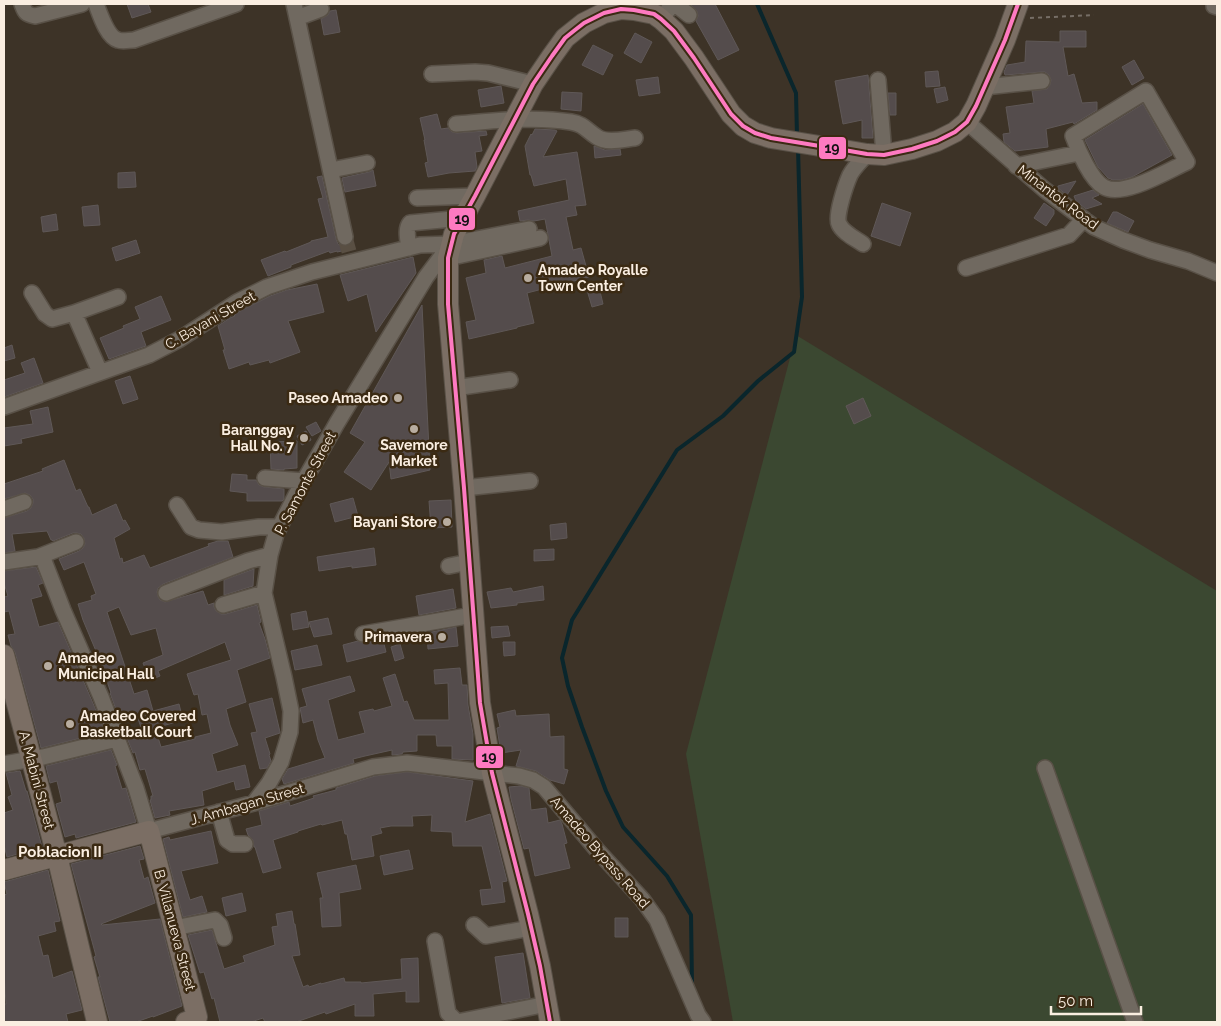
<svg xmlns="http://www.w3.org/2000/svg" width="1221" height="1026" viewBox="0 0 1221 1026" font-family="Raleway,sans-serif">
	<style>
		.green { fill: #3b4831 }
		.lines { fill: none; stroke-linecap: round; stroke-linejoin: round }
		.stream { stroke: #0a262c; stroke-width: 4 }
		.building { fill: #544c4c; stroke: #5f5857; fill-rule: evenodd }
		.minor-tunnel { stroke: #594f43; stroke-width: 15; stroke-dasharray: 15 8; stroke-linecap: butt }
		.minor-casing { stroke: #595147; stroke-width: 18 }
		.major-casing { stroke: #595147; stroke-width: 22 }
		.path { stroke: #766e66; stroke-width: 2; stroke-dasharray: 4 4; stroke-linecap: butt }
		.minor { stroke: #706960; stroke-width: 15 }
		.major { stroke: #7b6e64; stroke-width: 20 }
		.bus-1-casing { stroke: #3b2a13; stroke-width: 8 }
		.bus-1 { stroke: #fe7ac1; stroke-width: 4 }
		.poi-dot { fill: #b8ada0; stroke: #3b2a13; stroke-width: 2 }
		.labels { text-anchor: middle; stroke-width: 5; stroke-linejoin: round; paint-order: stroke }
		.street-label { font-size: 14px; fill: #faeee1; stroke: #3b2a13 }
		.poi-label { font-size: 14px; font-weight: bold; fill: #faeee1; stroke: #3b2a13; text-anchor: end }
		.neighbourhood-label { font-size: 15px; font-weight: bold; fill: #faeee1; stroke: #3b2a13 }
		.line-badge { stroke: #3b2a13; stroke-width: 2 }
		.pale-badge-label { font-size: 14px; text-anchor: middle; font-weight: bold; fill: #111 }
	</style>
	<rect width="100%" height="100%" fill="#3d3327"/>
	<path class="green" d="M796,335L1217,591V1022H733L686,754Z"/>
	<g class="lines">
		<path class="stream" d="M757,4L796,93L797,136
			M692,985L691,915L667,876L623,827L606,791L582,727L568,686L562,658L572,620L677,450L723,416L758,381L794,352L802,297L798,148"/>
	</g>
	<path class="building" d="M127,4H148L151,12L132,18Z
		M690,4H715L739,50L718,60L696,21L698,16L697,11Z
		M336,10L340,32L324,35L321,19L328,15L330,11Z
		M1060,31H1086V47H1063L1068,76L1074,74L1082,103L1097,102V110L1074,124L1073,122L1046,129L1048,147L1015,151L1004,142L1003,134L1010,133L1006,107L1034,103L1032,91L1047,89L1050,85L1051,80L1049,75L1045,72H1041L1005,75L1004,72L1007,65L1025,62L1026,41L1060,42Z
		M635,33L652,42L641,63L624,53Z
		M593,45L613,55L603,75L582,65Z
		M1134,60L1144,78L1132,85L1122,67Z
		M938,71L940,86L926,87L925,72Z
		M868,75L873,138H862V120L843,124L835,81Z
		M658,77L660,93L639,96L636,80Z
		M501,86L504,103L481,107L478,90Z
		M945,87L948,100L937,103L934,89Z
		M562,92L582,93L581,111L561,109Z
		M888,93H896V115H890Z
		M1143,104L1172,155L1132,177L1121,180H1113L1108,178L1098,167L1085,140Z
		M437,114L441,129L448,128L452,132L457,133L486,131L487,135L479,136L482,151L475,152L477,167L475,171L449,173L428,177L425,163L428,162L424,140H425L420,118Z
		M535,129L555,130L557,131L543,157L577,152L586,205L575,206L577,215L566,217L573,250L581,248L589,277L527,293L534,323L517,327V328L469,339L466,322L476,320L466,278L486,273L484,260L502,256L505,268L552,256L545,219L534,221L528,220L520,221L518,211L569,200L566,179L534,186L531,175H530L525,146L531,134L532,135Z
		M594,146L605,150L620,149L621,155L595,158Z
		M373,170L376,186L345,192L342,178L369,172Z
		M135,172L136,187L118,188V173Z
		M322,176L336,239L338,244L342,246H346L347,250L337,252V251L330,253L329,251L291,265V267L268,276L261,260L285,251L286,252L311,242V241L328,237L318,199L323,198L317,177Z
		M1076,181L1067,195L1058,188V186Z
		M1093,190L1099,195L1092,198L1102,204L1086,209L1076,201L1074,196Z
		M882,203L911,213L900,246L871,236Z
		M1044,203L1054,210V214L1046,226L1034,218Z
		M98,205L100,225L84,226L82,207Z
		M1113,212H1117L1134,221L1128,232L1107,223Z
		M56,214L58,230L43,232L41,217Z
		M136,240L140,253L116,261L112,248Z
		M413,257L416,273L376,332L367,294L348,301L340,275Z
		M317,284L324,312L288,321L300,352L270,363L269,360L250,365L249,362L229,369L223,350H225L218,326L230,318L235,316L234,315L242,310L270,296L287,290Z
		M599,287L603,304L592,307L587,290Z
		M161,296L171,320L141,332L146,346L109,359L100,338L124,328L123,326L140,319L135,307Z
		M422,305L430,470L391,479L389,462L371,490L344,472L365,442L350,433Z
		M12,345L15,358L4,361V348Z
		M34,358L43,383L4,397V380L25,373L21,363Z
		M130,376L138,399L123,404L115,381Z
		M863,398L871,416L854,424L846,406Z
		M48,407L53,432L21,439L22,443L4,446V428L33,424L30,411Z
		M316,422L321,431L312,436L306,427Z
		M306,431L311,440L302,445L297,436Z
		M297,441V468L284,469V470L271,469L270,442Z
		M64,460L76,491L80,489L88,507H89L92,515L116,504L123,521L125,520L130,529L114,538L120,559L122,558L123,563L144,555L150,568L209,546L208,544L218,541H228L233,557L163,584L158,588L157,592L158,597L160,600L165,602L203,591L208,605L214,603V607L216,611L221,614H226L257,605L261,622L259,623L265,639L270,658L237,670L246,702L226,709L230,725L238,745L212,754L217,772L245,765L250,787L236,790L234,781L202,791L204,805L169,811L170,815L155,818L150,800H151V796H153L145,769L140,770L135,752L133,753L127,738L143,733L136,713L119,718L110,693H111L101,663L83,620L78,604L92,600L91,596L96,594L84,562L64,570L59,559L79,551L83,548L85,544L84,538L81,534L77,533H73L53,541L52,540H51L47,531L12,534L15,551L4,553V518L27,511L31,508L33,503V499L30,495L25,493L4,499V484L43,471L42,469ZM119,607L131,635L156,628L163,655L143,663L150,680L160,676L158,671L225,642L231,660L187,674L194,695L198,694L202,715L207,714L211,733L195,737V739L161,747L155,728L183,720L179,704L153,711L147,690L134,694L107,612Z
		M232,474L247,475V480H256L259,485L264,487L284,489V499L282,501H247V493L230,491Z
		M353,498L358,516L335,522L330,504Z
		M451,500L452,527L431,528L429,501Z
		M566,523L567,538L551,540L550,525Z
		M374,548L376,565L352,568V566L319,571L317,557Z
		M554,549V560L534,561V550Z
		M36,567L43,583L38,585L42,596L31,599L39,627L58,622L92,701L105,732L41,748L15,652L11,646L8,635L15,634L9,611L4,612V597L8,596L4,583V571Z
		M254,569L253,586L224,595V580Z
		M543,586L544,600L517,603V605L491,608L487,592L511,588L513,592Z
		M453,589L456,608L419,615L416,596Z
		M306,611L309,627L293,630L291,614Z
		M328,618L332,634L314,637L309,622Z
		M508,626L510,636L492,638L491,627Z
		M456,627L458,646L428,649L427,633Z
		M383,640L386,652L347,662L343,645L358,641L364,643Z
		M503,642H515V655L504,656Z
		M400,644L404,658L395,661L391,647Z
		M317,645L322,665L295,670L291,651Z
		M460,668L462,685H467L468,705L473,734V760L452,759V746H437L436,735H417V751L403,752L402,754L392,755V750L365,756L353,759L354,763L284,784L282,779L288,769L325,758L318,740L313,720L303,723L300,708L307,706L302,689L350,676L355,691L328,700L338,740L365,733L359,712L373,709L374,711L392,706L383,678L395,674L404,702L407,701L414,720H449L448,683L435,684L434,670Z
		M272,698L280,732V733L265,738L270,754L269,755L271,761L267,768L260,769L251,733L257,732L249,704Z
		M515,710L516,716L549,714L550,737L564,736V769L568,770L564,784L550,780L536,771L516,766L521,750L501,753L497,728L500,727L497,714Z
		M111,750L117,765L115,766L122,789L126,788L136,822L76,838L75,834L65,837L56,804L62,802L57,781L50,783L46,766Z
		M20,771L26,791H27L42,847L7,857L4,845V813L13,810L8,797L12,795L6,773Z
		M407,772L473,781L465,822L490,814L507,881L502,882L505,902L482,905L480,890L492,889L482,846H453L452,832L431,831L432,815L412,816L413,826H391L380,828L382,833L371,836L374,856L352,860L347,834H345L342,820L322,825L321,824L298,831V832L273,840L281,868L263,873L255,847H254L253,840L248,835L246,829L262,825L259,811L289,802L290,806L314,798L313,796L336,790V788L375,776Z
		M520,786L529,788L531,810L546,808L548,823L560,820L562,824L567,843L564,844L570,868L535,876L529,848L524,849L511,799L509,787Z
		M211,831L218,863L181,871L190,900L202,896L207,912L183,917L163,839L169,837L170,840Z
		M140,846L144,859L139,860L144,879L148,877L155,903L101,924L102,925L160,919L182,1006L153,1017V1016L136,1022H110L98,977H100L94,957L96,956L71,864Z
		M409,850L413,869L384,875L380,856Z
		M356,865L361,889L339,893L341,926L322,927L320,898H323L317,873Z
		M48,870L60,921L54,922L56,931L38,936L43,956L48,955L53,978L72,971L82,1010L66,1014L68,1022H4V1004H6L4,972V895L7,894L4,882Z
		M242,893L246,911L226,916L222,898Z
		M292,911L294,924H295L300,955L292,956L303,987L308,985L309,987L321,983V984L344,978L345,982H361V983L402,979L401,959L418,958L419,1002H406V991L373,994L374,1016H355V1004L326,1014L325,1012L296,1022H265L263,1018L251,1022H220L214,998L212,999L204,972L200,973L188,935L212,930L224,969L245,962L243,956L275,945L272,927L278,926L276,914Z
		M615,918H628V937H615Z
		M523,953L530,998L502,1003L495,957Z"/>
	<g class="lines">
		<path class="minor-tunnel" d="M345,237L350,255"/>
		<defs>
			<path id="minor" d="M22,4C25,12 25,14 35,16L82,4
				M96,4C100,14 107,37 118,40C123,42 129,40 134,40L236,4
				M294,4L345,237
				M675,4L689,15
				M1214,4V6L1217,7
				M297,18L321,9
				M661,19L672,5L675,4
				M432,74L475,72L488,73L533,84
				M878,80L884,155
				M985,87L1042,81
				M1146,91L1187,162C1169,170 1123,198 1104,187C1091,180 1078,150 1073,136Z
				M967,122L1045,190L1094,227L1123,240L1150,250L1188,261L1217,273
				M456,124C493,121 533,116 571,122C584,124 587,131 597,137C607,144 624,139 635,138
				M1016,166L1079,153
				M331,170L367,163
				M417,198L475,196
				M863,244C856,239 843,233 839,224C835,216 846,184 850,175C854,167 861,161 867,154
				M409,248C408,240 405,229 410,223L463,218
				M448,258L540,238
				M966,268L1069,235L1084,219
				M32,293L45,314L52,319L74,313L100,372
				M74,313L118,297
				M455,388L510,380
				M4,407L149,355L180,339L237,302L267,287L312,272L420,245L451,244L529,229
				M265,478L304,481
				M464,488L530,481
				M177,505L191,527L199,530L222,532L259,527H279
				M4,509L24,502
				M38,557L76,542
				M4,562L38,557L41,558L44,561L63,610L101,697L136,788L149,831L254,803L373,767L407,763L519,776L533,780L544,787L597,850L642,899L657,920L698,1015L703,1022
				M449,566L469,562
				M166,593L248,561L270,555
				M223,605L264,593
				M363,634L473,615
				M4,764L43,757L117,739
				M1045,768L1135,1022
				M254,803L269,783L281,762L290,732L291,711L284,677L264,593L270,555L276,534L297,493L337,423L426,277L450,245
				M219,812L227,840L233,844H245
				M474,925L486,936L531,928
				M174,928L215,920L220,925L224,938
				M435,941L448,1013L457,1022
				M457,1022L547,1004"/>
			<path id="major" d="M4,655L57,856L97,1022
				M4,870L149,831L197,1017L195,1020L186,1022
				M550,1022L540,966L528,914L492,773L480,703L464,488L448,304V258L454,234L475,196L533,84L552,56L565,38L575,30L584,23L604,13L621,9L634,10L654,14L661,19L674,31L694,58L731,114L743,126L755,133L771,138L844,150L867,154L884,155L912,149L937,141L955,132L967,122L976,106L1005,40L1018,4"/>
		</defs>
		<use href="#minor" class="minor-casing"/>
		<use href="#major" class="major-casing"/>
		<path class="path" d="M1030,18L1094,15"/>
		<use href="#minor" class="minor"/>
		<use href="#major" class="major"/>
		<defs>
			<path id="bus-1" d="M550,1022L540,966L528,914L492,773L480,703L464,488L448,304V258L454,234L475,196L533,84L552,56L565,38L575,30L584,23L604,13L621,9L634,10L654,14L661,19L674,31L694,58L731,114L743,126L755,133L771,138L844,150L867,154L884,155L912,149L937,141L955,132L967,122L976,106L1005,40L1018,4"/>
		</defs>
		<use href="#bus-1" class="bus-1-casing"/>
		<use href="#bus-1" class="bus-1"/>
	</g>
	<g class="poi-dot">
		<circle cx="528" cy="278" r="5"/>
		<circle cx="398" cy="398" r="5"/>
		<circle cx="414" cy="429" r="5"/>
		<circle cx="304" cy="438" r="5"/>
		<circle cx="447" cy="522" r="5"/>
		<circle cx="442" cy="637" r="5"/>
		<circle cx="48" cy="666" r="5"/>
		<circle cx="70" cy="724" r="5"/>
	</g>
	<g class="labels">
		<g class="street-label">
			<text transform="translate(1058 197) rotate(37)" y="5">Minantok Road</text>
			<text transform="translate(210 320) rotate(-30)" y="5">C. Bayani Street</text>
			<text transform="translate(305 483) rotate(-62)" y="5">P. Samonte Street</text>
			<text transform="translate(37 780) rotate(75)" y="5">A. Mabini Street</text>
			<text transform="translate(247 804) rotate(-16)" y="5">J. Ambagan Street</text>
			<text transform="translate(600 852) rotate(49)" y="5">Amadeo Bypass Road</text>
			<text transform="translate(175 930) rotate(75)" y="5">B. Villanueva Street</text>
		</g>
		<g class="poi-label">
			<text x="538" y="275" text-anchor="start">Amadeo Royalle<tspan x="538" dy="16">Town Center</tspan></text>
			<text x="388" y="403">Paseo Amadeo</text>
			<text x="294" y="435">Baranggay<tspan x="294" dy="16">Hall No. 7</tspan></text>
			<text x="414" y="450" text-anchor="middle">Savemore<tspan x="414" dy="16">Market</tspan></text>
			<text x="437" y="527">Bayani Store</text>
			<text x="432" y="642">Primavera</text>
			<text x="58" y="663" text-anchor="start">Amadeo<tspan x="58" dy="16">Municipal Hall</tspan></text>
			<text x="80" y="721" text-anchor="start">Amadeo Covered<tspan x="80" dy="16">Basketball Court</tspan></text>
		</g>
		<g class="neighbourhood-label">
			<text x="60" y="857">Poblacion II</text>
		</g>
	</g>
	<g class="line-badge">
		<rect x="818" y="136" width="29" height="24" rx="5" fill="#fe7ac1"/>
		<rect x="448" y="207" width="28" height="24" rx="5" fill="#fe7ac1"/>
		<rect x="475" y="745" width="29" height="24" rx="5" fill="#fe7ac1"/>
	</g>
	<g class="pale-badge-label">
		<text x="832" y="153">19</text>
		<text x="462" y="224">19</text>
		<text x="489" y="762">19</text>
	</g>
	<rect width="1221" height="1026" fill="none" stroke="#faeee1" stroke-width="10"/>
	<path d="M1051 1006v8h90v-8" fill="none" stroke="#faeee1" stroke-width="2.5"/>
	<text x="1058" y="1006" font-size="15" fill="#faeee1" stroke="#3b2a13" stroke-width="4" paint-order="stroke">50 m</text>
</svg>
